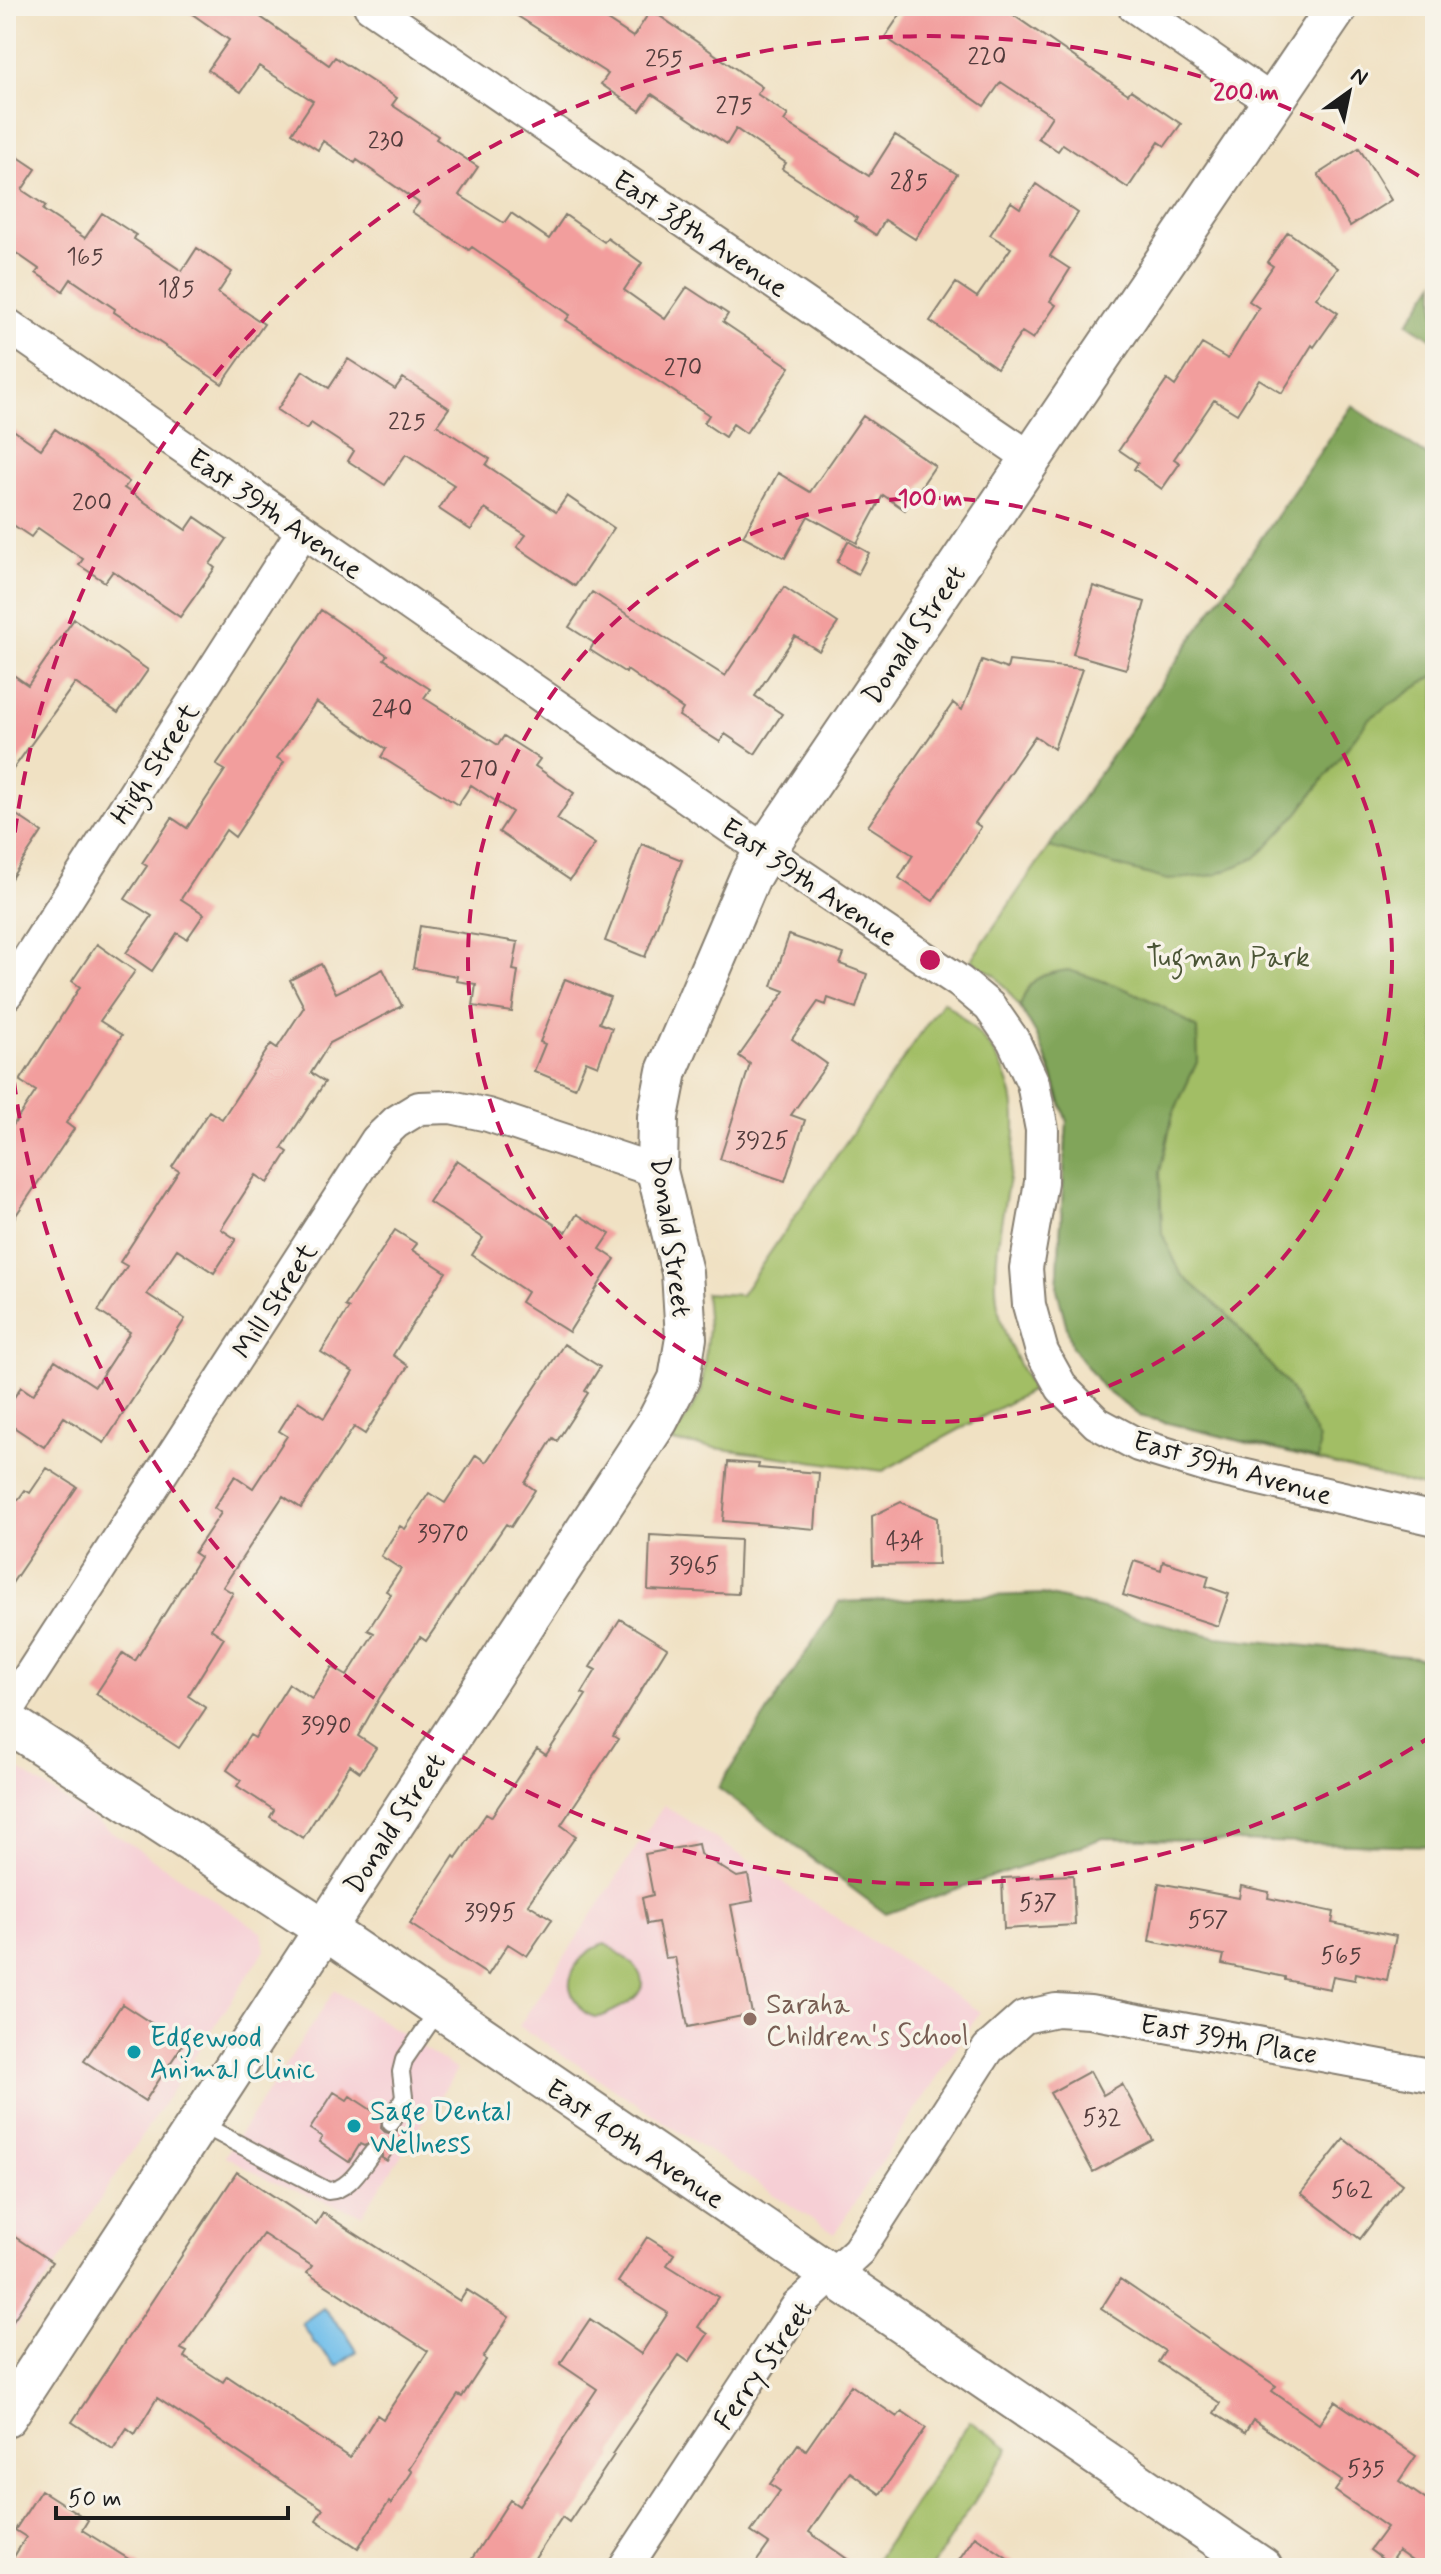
<svg xmlns="http://www.w3.org/2000/svg" width="1441" height="2574" viewBox="0 0 1441 2574" font-family="Mynerve,sans-serif">
	<style>
		.built { fill: #f6cfd5 }
		.green { fill: #a2be65; stroke: #5f6d40; stroke-width: 2 }
		.forest { fill: #81a55a; stroke: #4e603b; stroke-width: 2 }
		.water { fill: #6fbeea; stroke: #466d83; stroke-width: 2 }
		.building { fill: #f29e9d; fill-rule: evenodd }
		.lines { fill: none; stroke-linecap: round; stroke-linejoin: round }
		.service-casing { stroke: #867e70; stroke-width: 20 }
		.minor-casing { stroke: #867e70; stroke-width: 36 }
		.tertiary-casing { stroke: #867e70; stroke-width: 44 }
		.service { stroke: #fff; stroke-width: 16 }
		.minor { stroke: #fff; stroke-width: 32 }
		.tertiary { stroke: #fff; stroke-width: 40 }
		.ring { fill: none; stroke: #c2185b; stroke-width: 4; stroke-dasharray: 14 10 }
		.education-dot { fill: #8d6e63; stroke: #f7f3e8; stroke-width: 3 }
		.culture-dot { fill: #0f9aa8; stroke: #f7f3e8; stroke-width: 3 }
		.labels { text-anchor: middle; stroke-width: 7; stroke-linejoin: round; paint-order: stroke }
		.number-label { font-size: 24px; fill: #523c3c }
		.street-label { font-size: 28px; fill: #1c1c1c; stroke: #f7f3e8 }
		.park-label { font-size: 28px; fill: #4b5536; stroke: #f7f3e8 }
		.education-label { font-size: 28px; fill: #785e54; stroke: #f7f3e8; text-anchor: start }
		.culture-label { font-size: 28px; fill: #0d838f; stroke: #f7f3e8; text-anchor: start }
		.centre { fill: #c2185b; stroke: #f7f3e8; stroke-width: 4 }
		.ring-label { font-size: 24px; text-anchor: middle; font-weight: bold; fill: #c2185b; stroke: #f7f3e8; stroke-width: 7; stroke-linejoin: round; paint-order: stroke }
	</style>
	<rect width="100%" height="100%" fill="#f7f3e8"/>
	<filter id="ink" filterUnits="userSpaceOnUse"><feTurbulence type="fractalNoise" baseFrequency=".0125" numOctaves="2"/><feDisplacementMap in="SourceGraphic" scale="16" xChannelSelector="R" yChannelSelector="G"/><feConvolveMatrix kernelMatrix="1 2 1 2 8 2 1 2 1" color-interpolation-filters="sRGB"/></filter>
	<filter id="wash" filterUnits="userSpaceOnUse"><feTurbulence type="fractalNoise" baseFrequency=".006" numOctaves="4" result="noise"/><feDisplacementMap in="SourceGraphic" scale="32" xChannelSelector="R" yChannelSelector="G"/><feGaussianBlur stdDeviation="1.8" result="paint"/><feColorMatrix in="noise" values="0 0 0 0 0 0 0 0 0 0 0 0 0 0 0 0 0 1.4 0 .05"/><feComposite in="paint" operator="in"/></filter>
	<g filter="url(#wash)">
		<rect width="100%" height="100%" fill="#f0e1c3"/>
		<path class="built" d="M6,1761L262,1932L265,1950L6,2342Z
			M664,1805L980,2012L834,2234L519,2026Z
			M335,1990L457,2070L362,2215L272,2182L225,2156Z"/>
		<path class="green" d="M1352,406L1430,458L1435,451V1490L1140,1416L1105,1390L1072,1347L1057,1289L1067,1122L1039,1039L1020,1007L996,976L971,960Z
			M943,1001C1066,1097 994,1165 996,1287C997,1325 1015,1357 1032,1390L883,1471L671,1442L701,1394L708,1328L705,1293L741,1295Z
			M605,1944C639,1964 663,1988 615,2010C607,2014 601,2019 592,2016C584,2014 579,2007 575,2000C571,1992 568,1985 571,1977C575,1961 590,1948 605,1944Z
			M970,2421L1009,2448L931,2568H871Z"/>
		<path class="forest" d="M1435,282V341L1408,323Z
			M1352,406L1430,458L1435,451V675L1369,719L1298,813L1256,858L1215,875L1168,880L1049,847Z
			M1068,970C1119,985 1153,997 1197,1029L1198,1060L1173,1114L1160,1172L1162,1233L1181,1274L1227,1314L1289,1387L1319,1439V1460L1140,1416L1105,1390L1072,1347L1057,1289L1067,1122L1052,1072L1036,1034L1020,1007C1029,977 1039,975 1068,970Z
			M1042,1594L1217,1637L1435,1659V1846L1103,1838L886,1914L718,1788L839,1602Z"/>
		<path class="water" d="M323,2308L345,2332L357,2351L337,2366L314,2343L302,2323Z"/>
		<g id="blocks">
			<path class="building" d="M181,6H245L329,65L335,57L397,98L392,105L438,136L436,139L478,167L459,195L504,223L511,213L549,239L565,215L604,242L607,238L642,263L624,290L665,319L687,287L728,314L723,322L790,367L746,433L733,424L725,437L704,423L709,415L566,320L570,315L472,247L469,250L412,212L419,203L357,160L355,163L323,141L318,150L292,133L313,101L259,66L241,92L208,70L229,40Z
				M502,6H586L633,37L651,10L762,87L757,94L788,115L784,121L869,176L895,135L957,174L915,239L885,220L876,235L855,221L857,218L782,169L786,163L736,129L727,144L652,94L640,111L601,84L608,74Z
				M906,6H1000L1128,94L1131,90L1181,124L1165,146L1159,142L1128,188L1063,144L1058,151L1038,138L1052,116L1001,82L984,106L885,37Z
				M1359,148L1391,200L1350,226L1318,174Z
				M6,149L36,169L22,190L46,206L43,210L85,238L102,213L136,235L134,239L182,271L197,248L232,272L218,293L264,324L222,384L114,312L115,309L71,279L63,291L36,273L39,269L6,246Z
				M1036,184L1078,213L1050,256L1070,269L1050,301L1056,305L1033,339L1022,332L997,368L930,321L956,283L977,297L1011,248L990,235L1011,202L1020,208Z
				M1288,232L1338,268L1316,298L1338,313L1314,347L1312,345L1282,393L1259,379L1237,414L1214,400L1174,459L1180,463L1162,489L1134,469L1138,463L1119,450L1167,380L1175,386L1202,344L1228,359L1259,308L1249,301L1273,266L1267,262Z
				M348,359L395,389L403,378L449,408L437,425L490,459L486,465L556,512L567,496L614,528L575,586L517,547L526,535L485,509L471,530L439,509L454,485L406,454L385,485L348,461L354,451L311,423L306,429L277,410L303,371L329,388Z
				M863,416L935,466L905,510L883,495L857,543L808,516L785,558L743,536L778,473L810,492Z
				M6,425L41,449L55,429L129,482L124,488L186,530L195,517L227,539L210,564L215,568L180,617L113,571L105,582L79,565L83,559L38,528L31,537L6,520Z
				M848,541L869,553L858,574L837,562Z
				M1093,586L1145,602L1126,669L1073,654Z
				M784,587L838,623L819,651L795,636L755,696L782,714L755,754L725,734L720,742L679,716L683,709L627,670L626,673L590,650L594,643L569,627L592,592L725,676Z
				M321,610L387,655L384,659L430,689L424,698L498,745L504,736L540,759L535,766L574,793L557,819L595,844L570,880L499,832L512,812L471,785L458,805L381,757L386,749L316,702L277,758L284,762L235,837L226,830L181,899L204,914L187,939L177,933L152,971L126,953L152,916L125,899L147,866L142,863L172,818L187,828L225,770L216,765Z
				M74,619L148,670L118,713L75,683L6,779V670L28,685Z
				M982,660L1007,669L1009,661L1082,669L1054,749L1035,736L975,823L981,827L933,901L899,878L913,855L868,826L953,703L962,710Z
				M6,808L42,832L6,886Z
				M642,844L682,860L645,957L605,941Z
				M420,926L518,942L513,970L518,971L512,1012L473,1006L476,984L456,981L457,976L413,968Z
				M789,935L844,954L840,964L867,974L856,1008L828,998L826,1005L818,1002L792,1039L827,1064L791,1115L805,1120L785,1181L720,1159L750,1064L739,1056L785,991L772,986Z
				M97,944L135,971L100,1021L122,1035L66,1123L74,1129L6,1230V1136L36,1091L20,1081L80,987L72,981Z
				M321,964L336,993L383,969L402,1006L330,1043L311,1073L325,1082L282,1148L288,1152L268,1183L256,1175L221,1229L236,1239L214,1273L177,1249L147,1294L185,1319L104,1443L64,1417L44,1447L6,1422V1409L21,1387L33,1395L55,1360L95,1386L130,1332L98,1311L127,1266L120,1262L179,1171L172,1167L209,1111L222,1119L271,1044L277,1048L304,1007L290,980Z
				M565,979L610,997L599,1023L612,1028L598,1066L586,1061L575,1088L534,1071L545,1044L540,1042Z
				M457,1160L566,1232L577,1214L610,1234L600,1249L615,1259L569,1332L521,1302L527,1292L472,1255L483,1238L429,1202Z
				M395,1230L417,1244L412,1250L446,1272L393,1355L408,1366L365,1434L354,1427L301,1508L283,1496L223,1587L233,1593L211,1629L224,1638L188,1696L206,1708L179,1748L96,1694L123,1653L135,1661L200,1557L194,1553L221,1513L214,1508L235,1476L253,1488L287,1436L279,1431L298,1401L324,1418L353,1372L321,1352L349,1308L345,1306Z
				M564,1344L600,1367L585,1391L588,1393L557,1441L553,1438L525,1483L535,1490L511,1527L506,1524L426,1641L420,1637L380,1697L358,1736L376,1748L360,1772L350,1765L303,1838L270,1817L274,1810L237,1786L241,1780L227,1770L250,1735L255,1738L289,1684L312,1699L332,1667L347,1676L374,1633L368,1630L391,1594L386,1591L401,1569L381,1556L400,1526L405,1529L429,1493L445,1503L476,1455L486,1462Z
				M728,1462L759,1464L758,1468L819,1473L815,1529L723,1521Z
				M47,1468L77,1487L6,1592V1492L18,1500L25,1490L30,1493Z
				M901,1502L937,1518L938,1564L873,1565L872,1516Z
				M650,1535L740,1540L738,1594L648,1590Z
				M1134,1561L1161,1570L1163,1561L1209,1576L1206,1586L1229,1594L1218,1626L1123,1595Z
				M620,1619L667,1648L613,1736L618,1739L561,1825L576,1836L528,1904L552,1919L527,1956L508,1944L488,1975L410,1924L454,1856L456,1858L486,1814L491,1817L537,1749L546,1755L586,1695L582,1693L596,1670L590,1667Z
				M698,1844L700,1854L737,1877L748,1875L753,1901L731,1905L752,2014L688,2027L675,1957L665,1958L658,1922L647,1924L642,1898L653,1895L645,1854Z
				M1073,1875L1075,1925L1004,1929L1002,1878Z
				M1159,1883L1239,1898L1241,1886L1269,1892L1268,1898L1334,1912L1332,1923L1396,1936L1387,1980L1356,1973L1355,1980L1333,1976L1330,1989L1285,1980V1977L1222,1964L1224,1955L1149,1941Z
				M122,2004L183,2044L145,2101L84,2061Z
				M1090,2071L1103,2095L1122,2084L1153,2140L1093,2172L1050,2093Z
				M334,2092L347,2100L350,2096L379,2115L382,2117L381,2128L385,2132L392,2134L400,2129L406,2133L387,2161L382,2158L383,2147L375,2141L364,2146L360,2144L349,2162L319,2142L322,2137L310,2129Z
				M1344,2139L1402,2184L1360,2239L1301,2193Z
				M237,2172L316,2224L323,2213L460,2301L467,2290L509,2317L483,2358L486,2360L462,2397L458,2395L409,2469L412,2472L391,2504L389,2502L358,2548L316,2520L323,2509L157,2398L135,2434L127,2428L113,2449L72,2422ZM263,2234L312,2266L307,2273L428,2351L383,2419L377,2415L350,2458L227,2376L223,2382L184,2357L187,2352L181,2349Z
				M6,2231L52,2262L6,2331Z
				M647,2237L674,2254L667,2265L718,2297L698,2327L708,2334L689,2362L679,2355L612,2454L614,2455L569,2522L562,2517L529,2568H466L510,2500L519,2506L597,2389L560,2364L590,2319L641,2354L668,2313L618,2282Z
				M1120,2279L1276,2386L1272,2391L1319,2424L1335,2401L1416,2456L1399,2481L1435,2506V2568H1422L1398,2551L1389,2564L1370,2550L1387,2527L1335,2491L1342,2481L1253,2420L1245,2433L1214,2413L1220,2403L1158,2362L1165,2351L1101,2309Z
				M851,2385L897,2417L902,2411L926,2428L880,2494L850,2472L809,2532L860,2568H752L769,2544L751,2532L780,2491L770,2484L798,2444L806,2450Z
				M41,2490L88,2520L82,2530L143,2568H7L26,2537L15,2530Z
				M975,2536L1022,2568H953Z"/>
		</g>
	</g>
	<g filter="url(#ink)">
		<use href="#blocks" fill-opacity="0" stroke="#867e70" stroke-width="2"/>
		<g class="lines">
			<defs>
				<path id="service" d="M199,2123L328,2191C349,2190 360,2168 373,2152
					M391,2123L404,2097L401,2072L404,2060L439,2009"/>
				<path id="minor" d="M370,6L1032,459
					M1134,6L1273,102
					M6,324L765,851L960,982L990,1007L1013,1040L1033,1083L1042,1130L1041,1182L1026,1268L1029,1305L1042,1352L1062,1388L1097,1423L1138,1445L1216,1469L1435,1519
					M6,994L302,532
					M6,1713L377,1140L396,1122L419,1108L451,1107L488,1115L657,1171
					M625,2568L797,2307L858,2251L988,2049L1024,2017L1056,2010L1090,2012L1435,2076"/>
				<path id="tertiary" d="M6,1721L324,1929L1262,2568
					M6,2417L658,1420L679,1379L686,1338L682,1272L657,1171L658,1117L667,1071L750,877L765,851L1338,6"/>
			</defs>
			<use href="#service" class="service-casing"/>
			<use href="#minor" class="minor-casing"/>
			<use href="#tertiary" class="tertiary-casing"/>
			<use href="#service" class="service"/>
			<use href="#minor" class="minor"/>
			<use href="#tertiary" class="tertiary"/>
		</g>
	</g>
	<g class="ring">
		<circle cx="930" cy="960" r="462"/>
		<path d="M1433 1735A924 924 0 0 1 6 968M6 952A924 924 0 0 1 1433 185"/>
	</g>
	<circle class="education-dot" cx="750" cy="2019" r="8"/>
	<g class="culture-dot">
		<circle cx="134" cy="2052" r="8"/>
		<circle cx="354" cy="2126" r="8"/>
	</g>
	<g class="labels">
		<g class="number-label">
			<text x="987" y="64">220</text>
			<text x="664" y="66">255</text>
			<text x="734" y="113">275</text>
			<text x="386" y="148">230</text>
			<text x="909" y="189">285</text>
			<text x="85" y="264">165</text>
			<text x="176" y="296">185</text>
			<text x="683" y="375">270</text>
			<text x="407" y="429">225</text>
			<text x="92" y="510">200</text>
			<text x="392" y="716">240</text>
			<text x="479" y="777">270</text>
			<text x="762" y="1148">3925</text>
			<text x="443" y="1541">3970</text>
			<text x="905" y="1549">434</text>
			<text x="694" y="1573">3965</text>
			<text x="326" y="1733">3990</text>
			<text x="1038" y="1910">537</text>
			<text x="490" y="1920">3995</text>
			<text x="1208" y="1927">557</text>
			<text x="1341" y="1963">565</text>
			<text x="1102" y="2125">532</text>
			<text x="1352" y="2197">562</text>
			<text x="1366" y="2476">535</text>
		</g>
		<g class="street-label">
			<text transform="translate(701 233) rotate(34)" y="10">East 38th Avenue</text>
			<text transform="translate(276 513) rotate(35)" y="10">East 39th Avenue</text>
			<text transform="translate(913 634) rotate(-56)" y="10">Donald Street</text>
			<text transform="translate(154 763) rotate(-57)" y="10">High Street</text>
			<text transform="translate(810 881) rotate(34)" y="10">East 39th Avenue</text>
			<text transform="translate(672 1237) rotate(82)" y="10">Donald Street</text>
			<text transform="translate(274 1300) rotate(-57)" y="10">Mill Street</text>
			<text transform="translate(1233 1467) rotate(16)" y="10">East 39th Avenue</text>
			<text transform="translate(394 1823) rotate(-57)" y="10">Donald Street</text>
			<text transform="translate(1229 2038) rotate(10)" y="10">East 39th Place</text>
			<text transform="translate(636 2143) rotate(34)" y="10">East 40th Avenue</text>
			<text transform="translate(762 2365) rotate(-55)" y="10">Ferry Street</text>
		</g>
		<g class="park-label">
			<text x="1228" y="966">Tugman Park</text>
		</g>
		<g class="education-label">
			<text x="766" y="2013">Saraha<tspan x="766" dy="32">Children's School</tspan></text>
		</g>
		<g class="culture-label">
			<text x="150" y="2046">Edgewood<tspan x="150" dy="32">Animal Clinic</tspan></text>
			<text x="370" y="2120">Sage Dental<tspan x="370" dy="32">Wellness</tspan></text>
		</g>
	</g>
	<circle cx="930" cy="960" r="12" class="centre"/>
	<g class="ring-label">
		<text x="1246" y="100">200 m</text>
		<text x="930" y="506">100 m</text>
	</g>
	<rect width="1441" height="2574" fill="none" stroke="#f7f3e8" stroke-width="32"/>
	<g transform="translate(1349 92) rotate(33)" stroke="#f7f3e8" stroke-width="6" paint-order="stroke">
	<path d="M0-6L14 30L0 20L-14 30Z" fill="#1c1c1c"/>
	<text y="-12" font-size="22" font-weight="bold" text-anchor="middle" fill="#1c1c1c">N</text>
	</g>
	<path d="M56 2506v12h232v-12" fill="none" stroke="#1c1c1c" stroke-width="4"/>
	<text x="68" y="2506" font-size="24" fill="#1c1c1c" stroke="#f7f3e8" stroke-width="6" paint-order="stroke">50 m</text>
</svg>
